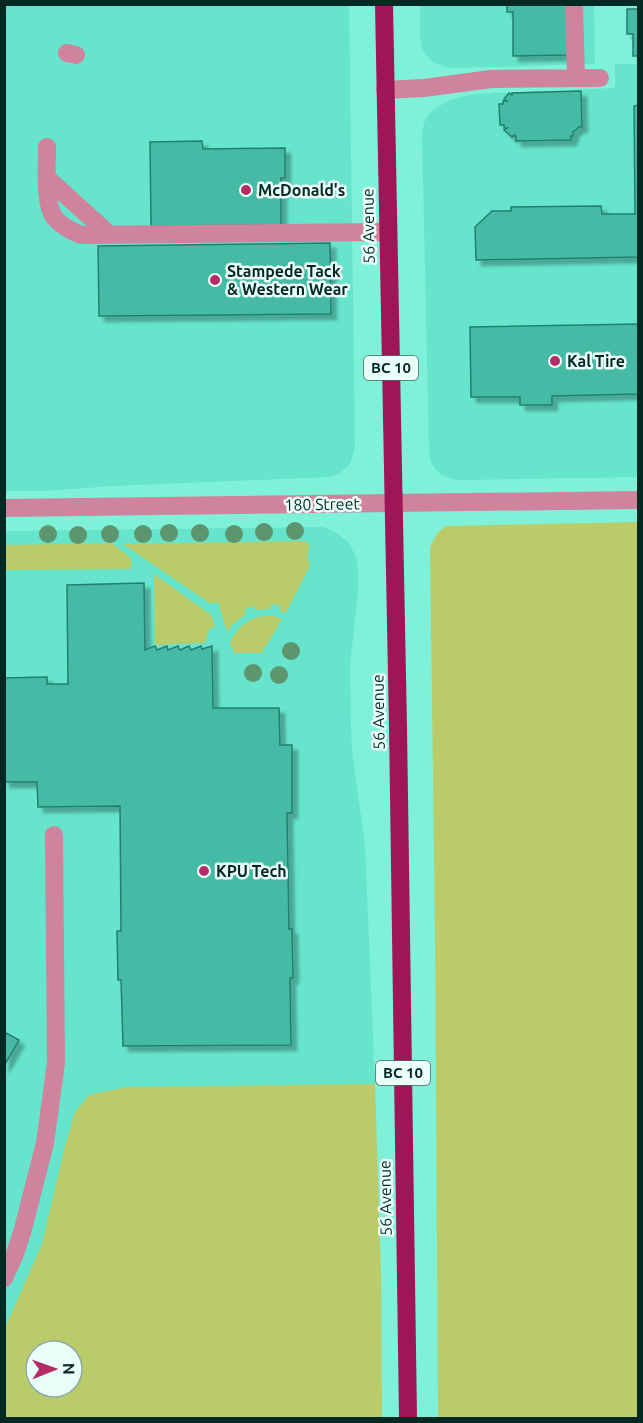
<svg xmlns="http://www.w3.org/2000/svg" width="643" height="1423" viewBox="0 0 643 1423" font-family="Ubuntu,sans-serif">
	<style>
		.built { fill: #66e4cc }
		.green { fill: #b9cc69; fill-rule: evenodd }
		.building { fill: #45bba5; stroke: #237f6f; stroke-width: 1.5; filter: url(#shadow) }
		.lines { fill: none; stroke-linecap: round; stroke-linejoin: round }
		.minor { stroke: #cf839c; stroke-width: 18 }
		.highway { stroke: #9f1658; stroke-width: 18 }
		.tree { fill: #5d966e }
		.poi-dot { fill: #b52c69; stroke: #ebfffa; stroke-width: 2 }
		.labels { text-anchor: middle; stroke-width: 5; stroke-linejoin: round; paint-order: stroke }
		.shield { fill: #ebfffa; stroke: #496963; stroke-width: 1.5 }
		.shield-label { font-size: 15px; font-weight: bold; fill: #032922 }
		.poi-label { font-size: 16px; font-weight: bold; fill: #032922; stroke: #ebfffa; text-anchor: start }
		.street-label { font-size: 16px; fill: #032922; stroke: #ebfffa }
	</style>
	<defs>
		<filter id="shadow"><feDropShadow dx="5.5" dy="5.5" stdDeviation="1.5" flood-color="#0004"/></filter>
	</defs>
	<rect width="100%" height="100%" fill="#7ff1d9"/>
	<path class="built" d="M4,5H349L355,448L350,464L339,474L330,477L114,486L44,491H5Z
		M420,5H594L595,64L453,68L443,66L433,62L427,56L422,48L420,37Z
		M615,64H638V477L460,480L451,479L442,475L435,469L430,460L429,449L422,134L424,123L428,115L434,109L443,104L449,100L474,94L615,88Z
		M324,527L337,533L349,543L357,559L358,573V592L350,665L351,724L352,750L365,845L375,1084L127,1087L89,1095L75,1112L65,1146L42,1244L5,1328V531Z"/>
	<path class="green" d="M638,522V1418H438L435,931L430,547L438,532L446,526Z
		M304,541L310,545C307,553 307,558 310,566L286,613L280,611L281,606L271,604L270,609L256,610L253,606L244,610L246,614L234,623L227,632L218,602L211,604L123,544Z
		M112,543L131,558V569L5,570V545Z
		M154,574L211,615L215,626L209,629L205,643L155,645Z
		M267,616H274L282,619L262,653H234L230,642C239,626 249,617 267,616Z
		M375,1084L381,1271L382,1418H5V1328L42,1244L65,1146L75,1112L89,1095L127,1087ZM36,1351H72V1387H36Z"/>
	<path class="building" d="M507,4H568V55L513,56V12H507Z
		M627,9H638V56H633V34H627Z
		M581,91L582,127H579L573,132V136H571V140L516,141V136H514V135L512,137L504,130L507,128H504V125H500L499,104H503V101H507L504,99L509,93L512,95V93Z
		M638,105V257L476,260L475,227L492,211H511V207L601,206L602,214H635L634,106Z
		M202,141L203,149L285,148V178H281V225L151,226L150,142Z
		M330,243L331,314L99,316L98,246Z
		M638,324V394L552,396V405H520V397H471L470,327Z
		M144,583L145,650L155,646L157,650L167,646L168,650L178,646L180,650L189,646L191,650L201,646L202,649L212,646L213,708H279L280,745H292V813H287L289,929H292L293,978H290L291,1045L123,1046L121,980H118L117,931H121L120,806L38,807L37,782H4V678L47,677V684H68L67,585Z
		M4,1032L19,1040L4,1066Z"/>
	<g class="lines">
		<path class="minor" d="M574,4L576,78
			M67,53L76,55
			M385,90L424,88L491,79L600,78
			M47,147C47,165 44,203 54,217C61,226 71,231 81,235L388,232
			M48,179L110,235
			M4,508L638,500
			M4,1278L15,1254L23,1229L45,1143L56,1063L54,835"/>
		<path class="highway" d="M384,4L398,727L408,1418"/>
	</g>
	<g class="tree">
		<circle cx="295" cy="531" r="9"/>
		<circle cx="264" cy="532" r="9"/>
		<circle cx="169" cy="533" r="9"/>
		<circle cx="200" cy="533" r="9"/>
		<circle cx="48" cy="534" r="9"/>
		<circle cx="110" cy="534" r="9"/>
		<circle cx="143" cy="534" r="9"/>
		<circle cx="234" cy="534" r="9"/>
		<circle cx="78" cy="535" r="9"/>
		<circle cx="291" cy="651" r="9"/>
		<circle cx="253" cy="673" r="9"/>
		<circle cx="279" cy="675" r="9"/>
	</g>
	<g class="poi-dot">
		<circle cx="246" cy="190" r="6"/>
		<circle cx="215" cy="280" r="6"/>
		<circle cx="555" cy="361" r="6"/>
		<circle cx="204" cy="871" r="6"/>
	</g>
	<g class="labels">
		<g class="shield">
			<rect x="364" y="356" width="54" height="24" rx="4.5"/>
			<rect x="376" y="1061" width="54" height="24" rx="4.5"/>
		</g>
		<g class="shield-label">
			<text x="391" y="373">BC 10</text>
			<text x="403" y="1078">BC 10</text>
		</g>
		<g class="poi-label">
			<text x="258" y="196">McDonald's</text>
			<text x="227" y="277">Stampede Tack<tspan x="227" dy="18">&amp; Western Wear</tspan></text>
			<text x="567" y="367">Kal Tire</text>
			<text x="216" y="877">KPU Tech</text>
		</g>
		<g class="street-label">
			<text transform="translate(368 226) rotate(-91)" y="6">56 Avenue</text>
			<text transform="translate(322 504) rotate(-1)" y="6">180 Street</text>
			<text transform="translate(378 712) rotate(-91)" y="6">56 Avenue</text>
			<text transform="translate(385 1198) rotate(-91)" y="6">56 Avenue</text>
		</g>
	</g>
	<rect width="643" height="1423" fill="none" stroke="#032922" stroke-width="12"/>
	<g transform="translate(54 1369) rotate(89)"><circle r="28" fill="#ebfffa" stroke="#8ea9a4" stroke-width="1.5"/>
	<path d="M0-4.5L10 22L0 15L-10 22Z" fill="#b52c69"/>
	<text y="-9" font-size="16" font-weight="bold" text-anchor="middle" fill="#032922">N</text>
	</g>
</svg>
